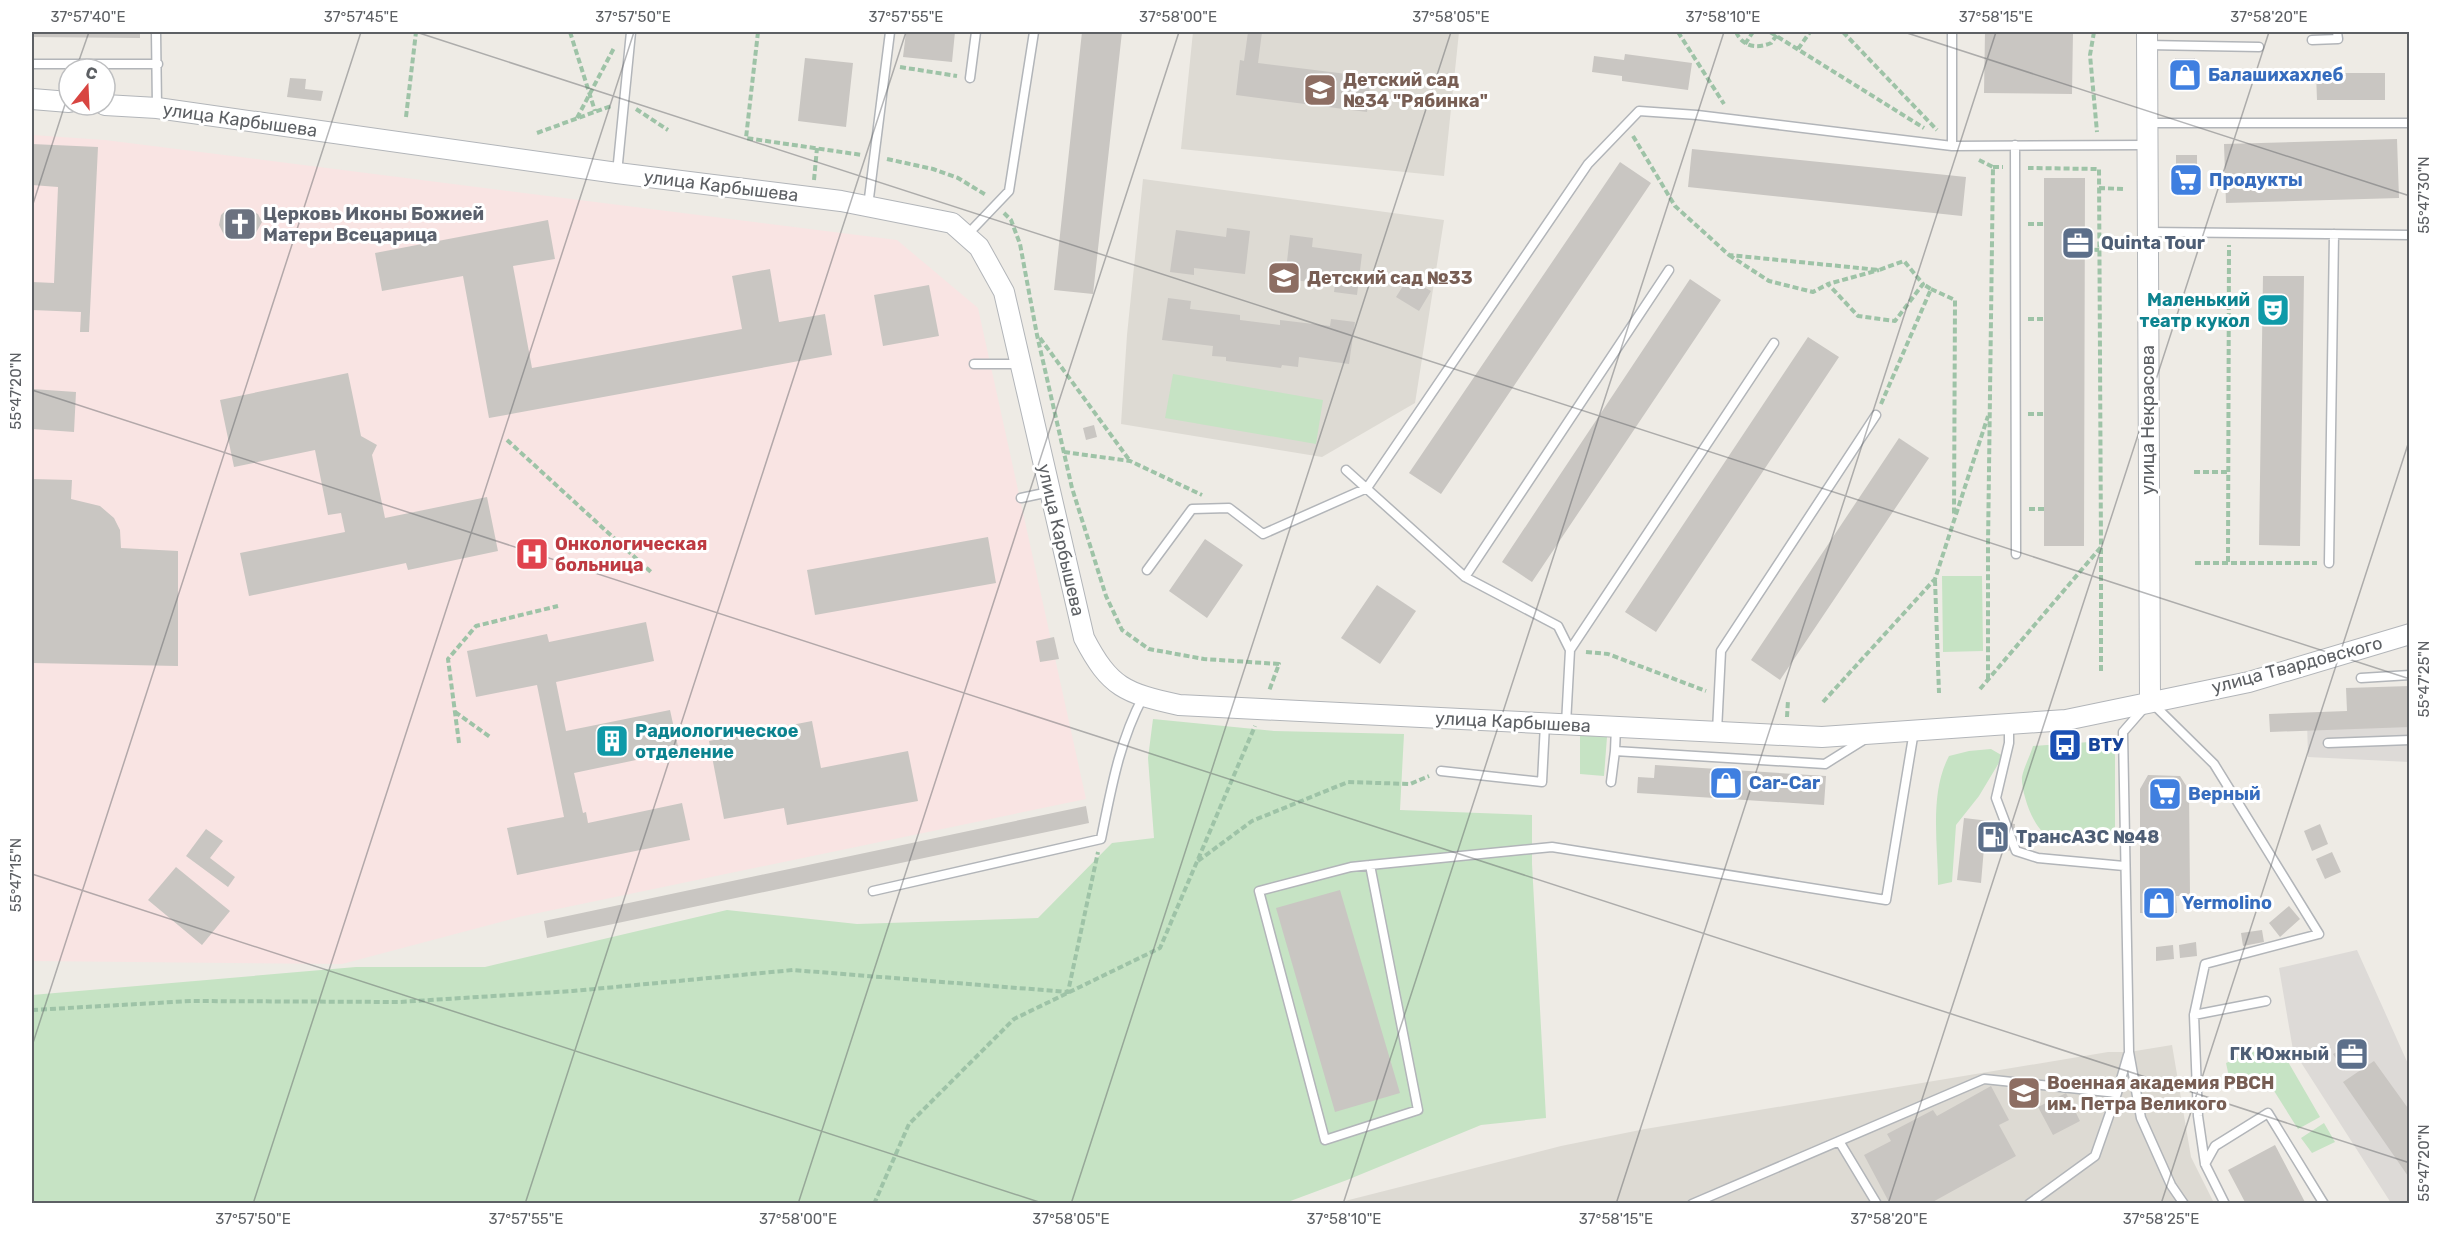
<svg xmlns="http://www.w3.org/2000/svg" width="2441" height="1235" viewBox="0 0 2441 1235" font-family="Rubik,sans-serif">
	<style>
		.industrial { fill: #dddad7 }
		.education { fill: #dddad3 }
		.medical { fill: #f9e4e3 }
		.green { fill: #c6e3c4 }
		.building { fill: #c9c6c2 }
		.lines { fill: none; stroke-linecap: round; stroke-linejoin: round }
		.service-casing { stroke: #b2b5b9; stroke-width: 11 }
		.tertiary-casing { stroke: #b2b5b9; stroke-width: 22 }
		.path { stroke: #9ec3a7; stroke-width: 4; stroke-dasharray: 6 3; stroke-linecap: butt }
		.service { stroke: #fff; stroke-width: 8 }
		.tertiary { stroke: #fff; stroke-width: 20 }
		.ticks { fill: none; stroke: #5d6064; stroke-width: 1.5; stroke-opacity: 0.45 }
		.labels { text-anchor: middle; stroke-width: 6; stroke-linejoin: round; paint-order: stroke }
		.shop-label { font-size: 18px; font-weight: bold; fill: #366cbe; stroke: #fff; text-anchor: start }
		.education-label { font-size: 18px; font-weight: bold; fill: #785e54; stroke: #fff; text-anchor: start }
		.street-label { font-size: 18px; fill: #5d6064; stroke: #fff }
		.worship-label { font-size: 18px; font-weight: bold; fill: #5b616d; stroke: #fff; text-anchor: start }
		.service-label { font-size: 18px; font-weight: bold; fill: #4e5e75; stroke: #fff; text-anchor: start }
		.culture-label { font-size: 18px; font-weight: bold; fill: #0d838f; stroke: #fff; text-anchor: end }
		.health-label { font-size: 18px; font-weight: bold; fill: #be3a42; stroke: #fff; text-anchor: start }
		.transit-label { font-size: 18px; font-weight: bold; fill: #164399; stroke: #fff; text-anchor: start }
		.neatline { fill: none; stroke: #5d6064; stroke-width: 2 }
		.ticks-label { font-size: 15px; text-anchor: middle; fill: #5d6064 }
	</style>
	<rect width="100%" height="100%" fill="#eeebe5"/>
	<path class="industrial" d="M2409,714V762L2308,757L2307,721Z
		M2357,950L2409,1066V1203H2391L2293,1050L2279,968Z"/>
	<path class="education" d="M1193,32H1459L1444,176L1181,149Z
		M1143,179L1444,220L1415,403L1322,457L1121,424L1127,335Z
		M2172,1045L2191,1157L2214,1203L1333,1204L1561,1146L1645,1129L2108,1052H2129Z"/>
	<path class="medical" d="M32,135L105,140L897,240L978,308L1086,799L519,917L342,964L32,961Z"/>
	<path class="green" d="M1173,374L1323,400L1316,444L1165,418Z
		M1942,576H1982L1983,651L1943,652Z
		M1153,719L1274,731L1404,734L1400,810L1532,815V864L1546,1118L1481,1125L1347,1180L1285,1203L32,1204V995L356,967H485L727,910L857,924L1038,918L1112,843L1154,838L1148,758Z
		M1580,735L1607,737L1604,776L1580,774Z
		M2104,741L2114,750L2115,756V827C2100,847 2083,846 2061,839C2056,837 2048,836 2044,833C2032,824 2021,791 2022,777C2024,767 2030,756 2033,746Z
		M1991,749L2003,756L1979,796L1956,825L1952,882L1938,885C1938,843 1929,794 1949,756L1969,751Z
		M2263,1048L2283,1053L2320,1117L2298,1129L2264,1075L2231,1086L2226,1063Z
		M2324,1123L2335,1142L2312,1153L2301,1138Z"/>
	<path class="building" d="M32,32H140V38L32,37Z
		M906,32H955L952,62L903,57Z
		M1082,32H1122L1093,294L1054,290Z
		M1248,32H1262L1258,63L1371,77L1367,112L1236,95L1240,60L1244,61Z
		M1985,32H2073L2072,94L1984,93Z
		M1625,54L1692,63L1688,90L1622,81V76L1592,72L1594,56L1624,60Z
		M805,58L853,63L846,127L798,121Z
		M2175,58H2195V81H2176Z
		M2316,73H2385V100H2317Z
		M290,78L306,79L305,89L323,91L321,101L287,97Z
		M2397,139L2399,198L2226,203L2224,144Z
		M32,144L98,147L89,332H80L81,312L32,310V282L54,283L58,187L32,185Z
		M1692,149L1966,177L1962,216L1688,187Z
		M2176,155H2197V189H2176Z
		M1620,162L1651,183L1441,494L1409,473Z
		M2044,178H2085L2084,546H2044Z
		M252,208L253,212L258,214L262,222L254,236L228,237L223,233L219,225L221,215L226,210Z
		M548,220L555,259L513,266L532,368L742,329L732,276L770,269L779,322L825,314L832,355L489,418L463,276L382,291L375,253Z
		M1227,228L1250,231L1245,274L1194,268V275L1170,272L1176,230L1226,237Z
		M1290,235L1313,238L1312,247L1362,254L1357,295L1334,292L1335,285L1285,279Z
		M2263,276H2304L2300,546L2259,545Z
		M1408,278L1431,291L1419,311L1396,297Z
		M1690,279L1721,300L1532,582L1502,562Z
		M929,285L939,336L883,346L874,295Z
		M1168,298L1191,301L1190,309L1240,315V320L1280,325V320L1330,326L1331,319L1355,322L1349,364L1299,357L1298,367L1282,365L1281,368L1226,361V357L1212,356L1213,346L1162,340Z
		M1808,337L1839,357L1656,632L1625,612Z
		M348,373L361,436L377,445L372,455L385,518L487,497L498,551L408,570L406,563L249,596L240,553L345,532L341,513L328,515L315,450L234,467L220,400Z
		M32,389L76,392L74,432L32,429Z
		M1094,425L1097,437L1086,440L1083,428Z
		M1899,438L1929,458L1780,680L1751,660Z
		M32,479L72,480L71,499L100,506L114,518L120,530L121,548L178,551V666L32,663Z
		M988,537L996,583L815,615L807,570Z
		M1205,539L1243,565L1207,618L1169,591Z
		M1377,585L1416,611L1380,664L1341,638Z
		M646,622L654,661L556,682L566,731L670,710L679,751L574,773L583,813L586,812L588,823L682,803L690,840L517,875L507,828L564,817L537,685L476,697L467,651L547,634L549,642Z
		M1054,637L1059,659L1040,662L1036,641Z
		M2410,686V727L2270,732L2269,714L2347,711L2346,688Z
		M812,721L821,768L908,751L918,801L787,825L784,808L724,819L709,741Z
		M1655,765L1826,776L1824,805L1637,793L1638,777L1654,778Z
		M2148,775L2180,776L2189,790L2190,896H2176L2177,913H2140V789Z
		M1086,806L1089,823L547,938L544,921Z
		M1964,818L2015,824L2013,851L1984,848L1981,883L1957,880Z
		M2320,824L2328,844L2312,851L2304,831Z
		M206,829L223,841L210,858L235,877L228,887L186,856Z
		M2332,852L2341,872L2325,879L2316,859Z
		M176,867L230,911L202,945L148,900Z
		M1340,890L1400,1093L1335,1112L1276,908Z
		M2289,906L2300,919L2280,937L2269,923Z
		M2262,930L2264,942L2243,946L2241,933Z
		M2196,942L2197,956L2180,958L2179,945Z
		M2173,945L2174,959L2156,961V947Z
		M2360,1040L2368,1057L2344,1071L2333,1054Z
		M2374,1061L2410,1111V1179L2343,1082Z
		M1991,1086L2009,1120L1999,1125L2016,1156L1929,1204H1911L1910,1201L1906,1204H1890L1864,1155L1891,1141L1887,1134L1933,1110L1937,1116Z
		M2066,1093L2080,1121L2053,1135L2038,1107Z
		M2275,1145L2306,1204H2246L2228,1170Z"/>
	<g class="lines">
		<defs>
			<path id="service" d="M156,32L157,107
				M1952,32V146L2147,145
				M2312,40L2338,39L2337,32
				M2147,45L2259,47
				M32,64H158
				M970,78L976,32
				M2148,123H2410
				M2015,145L2016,554
				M617,173L631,32
				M868,206L890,32
				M2148,232L2410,235
				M966,236L1009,191L1034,32
				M974,364H1020
				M1346,470L1465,577L1558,626L1570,650
				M1021,498L1049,492
				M2329,563L2334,234
				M1147,570L1192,509L1229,508L1263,534L1367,488L1588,164L1639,111L1697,115L1952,146
				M1465,577L1669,270
				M2361,678L2410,675
				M1566,724L1570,650L1774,343
				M2009,725V743L1996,798L2016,851L2038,858L2124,866
				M1616,727L1615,751L1825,764L1865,739
				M1717,731L1721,651L1876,415
				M2328,743L2410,740
				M1441,771L1542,782L1545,724
				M1611,782L1615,751
				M1370,865L1418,1110L1325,1140L1259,891L1351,867L1370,865L1552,847L1886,900L1914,731
				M873,891L1101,839C1111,790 1119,742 1143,697
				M2194,1015L2266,1001
				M1839,1141L1877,1204
				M2205,1164L2215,1146L2268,1113L2324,1204
				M1692,1204L1984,1079L2117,1093L2128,1055
				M2029,1204L2095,1156L2117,1093
				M2184,1204L2171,1185L2141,1118L2129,1052L2123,732L2150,701L2214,764L2319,934L2205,964L2194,1015L2198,1116L2205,1164L2225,1204"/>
			<path id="tertiary" d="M2147,32L2150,701
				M32,99L69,102
				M105,105L157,108L617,173L841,201L952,223L979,247L1004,292L1084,638C1110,688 1125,693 1179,705L1822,737L2066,720L2249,682L2410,634"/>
		</defs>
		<use href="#service" class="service-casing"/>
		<use href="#tertiary" class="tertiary-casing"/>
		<path class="path" d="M570,32L595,111
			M758,32L746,138L862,155
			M1678,32L1724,104
			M1736,32C1743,47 1757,49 1771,43L1779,32
			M1770,32L1924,128
			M1843,32L1937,130
			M2094,32L2090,55L2097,132
			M1745,44L1753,32
			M1798,49L1810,32
			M900,67L957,76
			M636,109L668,130
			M406,117L416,32
			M577,118L614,48
			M537,133L611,106
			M1633,136L1675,206L1729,255L1879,270L1904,261L1923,284L1895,321L1858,316L1828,284L1879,270
			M887,159L933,169L958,178L986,195
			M1979,160L1993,167L1988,545V679
			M1993,167H2003
			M814,180L817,148
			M2099,188L2123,189
			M1004,213L1011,220L1020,244L1037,335L1072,488L1106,596L1122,630L1149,649L1204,659L1279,664L1269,691
			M2028,224H2044
			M2085,249L2099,250
			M1729,255L1769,281L1813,292L1828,284
			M1931,289L1955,300L1954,516
			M2028,319H2044
			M1040,338L1130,461
			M1881,404L1931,289L1923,284
			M2028,414H2044
			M507,440L652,573
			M1064,452L1130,461L1202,495
			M2194,472H2228
			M2029,509H2044
			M2101,548V674
			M2228,562L2229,245
			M2195,563H2317
			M1935,580L1939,693
			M1586,652L1608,654L1706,691
			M1980,689L2101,547L2099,169L2028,168
			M1823,702L1935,579L1988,416
			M455,712L490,737
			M1787,717L1788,700
			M459,743L448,659L476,626L558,606
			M1198,861L1252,821L1348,782L1410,784L1429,776
			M32,1010L191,1001L399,1002L573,991L793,970L1068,992L1098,852
			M874,1204L909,1124L1014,1019L1160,948L1255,726"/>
		<use href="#service" class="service"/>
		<use href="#tertiary" class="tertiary"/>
	</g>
	<path class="ticks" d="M416,32L2410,679M1904,32L2410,196M76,69L89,32M32,207L69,92M32,390L2410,1163M32,874L1045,1204M32,1046L361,32M253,1204L634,32M525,1204L906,32M798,1204L1179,32M1071,1204L1451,32M1343,1204L1724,32M1616,1204L1996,32M1888,1204L2269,32M2161,1204L2410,438"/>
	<defs>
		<symbol id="shop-square" viewBox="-11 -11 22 22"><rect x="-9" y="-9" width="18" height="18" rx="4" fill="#3f7fe0" stroke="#fff"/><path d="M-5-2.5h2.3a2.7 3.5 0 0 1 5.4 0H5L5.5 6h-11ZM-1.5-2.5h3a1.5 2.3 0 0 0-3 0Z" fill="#fff"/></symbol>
		<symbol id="school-square" viewBox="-11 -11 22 22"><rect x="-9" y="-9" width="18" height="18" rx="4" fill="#8d6e63" stroke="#fff"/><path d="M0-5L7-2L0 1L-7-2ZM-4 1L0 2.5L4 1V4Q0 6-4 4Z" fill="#fff"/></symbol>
		<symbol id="supermarket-square" viewBox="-11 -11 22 22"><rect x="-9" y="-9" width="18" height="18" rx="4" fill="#3f7fe0" stroke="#fff"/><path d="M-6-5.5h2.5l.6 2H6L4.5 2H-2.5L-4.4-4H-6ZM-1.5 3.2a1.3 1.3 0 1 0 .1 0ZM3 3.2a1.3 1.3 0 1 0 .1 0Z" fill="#fff"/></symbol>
		<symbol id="church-square" viewBox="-11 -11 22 22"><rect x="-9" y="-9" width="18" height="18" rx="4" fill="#6b7280" stroke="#fff"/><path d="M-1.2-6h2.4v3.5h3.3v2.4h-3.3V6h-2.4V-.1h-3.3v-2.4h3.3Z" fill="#fff"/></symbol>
		<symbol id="office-square" viewBox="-11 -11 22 22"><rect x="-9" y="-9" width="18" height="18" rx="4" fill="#5c6f8a" stroke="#fff"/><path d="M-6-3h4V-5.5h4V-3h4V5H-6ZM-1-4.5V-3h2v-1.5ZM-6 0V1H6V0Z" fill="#fff"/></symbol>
		<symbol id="theatre-square" viewBox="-11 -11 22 22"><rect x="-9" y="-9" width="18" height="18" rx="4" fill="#0f9aa8" stroke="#fff"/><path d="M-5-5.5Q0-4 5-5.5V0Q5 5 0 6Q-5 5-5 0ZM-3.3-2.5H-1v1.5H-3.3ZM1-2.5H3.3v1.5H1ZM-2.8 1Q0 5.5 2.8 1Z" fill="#fff"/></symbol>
		<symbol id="hospital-square" viewBox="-11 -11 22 22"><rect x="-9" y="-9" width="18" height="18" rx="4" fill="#e0444e" stroke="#fff"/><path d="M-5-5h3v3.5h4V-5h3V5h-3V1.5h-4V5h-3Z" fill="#fff"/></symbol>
		<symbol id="building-square" viewBox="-11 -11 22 22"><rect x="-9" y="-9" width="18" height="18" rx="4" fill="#0f9aa8" stroke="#fff"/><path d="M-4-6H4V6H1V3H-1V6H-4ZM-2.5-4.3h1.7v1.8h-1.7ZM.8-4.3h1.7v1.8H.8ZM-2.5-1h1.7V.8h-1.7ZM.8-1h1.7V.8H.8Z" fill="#fff"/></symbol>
		<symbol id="bus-square" viewBox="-11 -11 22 22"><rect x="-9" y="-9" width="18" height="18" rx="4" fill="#1a4fb4" stroke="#fff"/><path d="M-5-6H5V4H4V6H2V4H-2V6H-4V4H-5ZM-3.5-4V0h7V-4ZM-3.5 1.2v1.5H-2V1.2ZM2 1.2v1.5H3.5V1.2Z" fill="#fff"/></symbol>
		<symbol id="fuel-square" viewBox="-11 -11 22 22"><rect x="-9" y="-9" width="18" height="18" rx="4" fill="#5c6f8a" stroke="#fff"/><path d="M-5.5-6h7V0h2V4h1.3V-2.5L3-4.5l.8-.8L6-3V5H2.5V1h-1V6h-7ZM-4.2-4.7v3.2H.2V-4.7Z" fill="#fff"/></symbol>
		<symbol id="university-square" viewBox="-11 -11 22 22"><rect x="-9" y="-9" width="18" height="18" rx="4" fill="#8d6e63" stroke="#fff"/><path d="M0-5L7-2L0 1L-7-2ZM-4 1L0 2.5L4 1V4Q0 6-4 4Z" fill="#fff"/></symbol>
	</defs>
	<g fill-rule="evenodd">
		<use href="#shop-square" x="2166" y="56" width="38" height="38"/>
		<use href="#school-square" x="1301" y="71" width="38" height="38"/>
		<use href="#supermarket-square" x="2167" y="161" width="38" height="38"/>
		<use href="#church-square" x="221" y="205" width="38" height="38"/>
		<use href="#office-square" x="2059" y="224" width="38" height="38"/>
		<use href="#school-square" x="1265" y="259" width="38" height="38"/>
		<use href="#theatre-square" x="2254" y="291" width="38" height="38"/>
		<use href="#hospital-square" x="513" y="535" width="38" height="38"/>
		<use href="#building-square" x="593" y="722" width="38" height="38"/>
		<use href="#bus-square" x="2046" y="726" width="38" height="38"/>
		<use href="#shop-square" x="1707" y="764" width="38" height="38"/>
		<use href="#supermarket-square" x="2146" y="775" width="38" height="38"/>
		<use href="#fuel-square" x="1974" y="818" width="38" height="38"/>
		<use href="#shop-square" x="2140" y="884" width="38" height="38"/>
		<use href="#office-square" x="2333" y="1035" width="38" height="38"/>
		<use href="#university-square" x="2005" y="1074" width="38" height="38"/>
	</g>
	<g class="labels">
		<g class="shop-label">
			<text x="2208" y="81">Балашихахлеб</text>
			<text x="2209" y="186">Продукты</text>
			<text x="1749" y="789">Car-Car</text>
			<text x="2188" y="800">Верный</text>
			<text x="2182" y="909">Yermolino</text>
		</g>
		<g class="education-label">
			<text x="1343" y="86">Детский сад<tspan x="1343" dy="21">№34 "Рябинка"</tspan></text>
			<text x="1307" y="284">Детский сад №33</text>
			<text x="2047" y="1089">Военная академия РВСН<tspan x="2047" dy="21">им. Петра Великого</tspan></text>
		</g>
		<g class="street-label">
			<text transform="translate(240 120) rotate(8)" y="6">улица Карбышева</text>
			<text transform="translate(721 186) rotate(7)" y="6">улица Карбышева</text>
			<text transform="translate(2148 420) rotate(-90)" y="6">улица Некрасова</text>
			<text transform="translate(1061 540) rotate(77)" y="6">улица Карбышева</text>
			<text transform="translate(2297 665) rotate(-15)" y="6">улица Твардовского</text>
			<text transform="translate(1513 722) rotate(3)" y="6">улица Карбышева</text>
		</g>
		<g class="worship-label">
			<text x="263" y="220">Церковь Иконы Божией<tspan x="263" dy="21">Матери Всецарица</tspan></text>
		</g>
		<g class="service-label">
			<text x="2101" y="249">Quinta Tour</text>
			<text x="2016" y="843">ТрансАЗС №48</text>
			<text x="2329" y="1060" text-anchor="end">ГК Южный</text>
		</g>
		<g class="culture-label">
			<text x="2250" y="306">Маленький<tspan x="2250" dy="21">театр кукол</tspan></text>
			<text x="635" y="737" text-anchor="start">Радиологическое<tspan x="635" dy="21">отделение</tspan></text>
		</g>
		<g class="health-label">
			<text x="555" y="550">Онкологическая<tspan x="555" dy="21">больница</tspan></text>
		</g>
		<g class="transit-label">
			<text x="2088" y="751">ВТУ</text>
		</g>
	</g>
	<rect width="2441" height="1235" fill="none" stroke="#ffffff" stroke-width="66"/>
	<g transform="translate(87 87) rotate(18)"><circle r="28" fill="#ffffff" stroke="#bebfc1" stroke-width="1.5"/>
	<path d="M0-4.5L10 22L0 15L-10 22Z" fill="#d84541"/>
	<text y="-9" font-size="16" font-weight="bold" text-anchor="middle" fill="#5d6064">С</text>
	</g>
	<rect x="33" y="33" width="2375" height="1169" class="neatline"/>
	<g class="ticks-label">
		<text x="88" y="22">37°57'40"E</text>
		<text x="361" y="22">37°57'45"E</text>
		<text x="633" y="22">37°57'50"E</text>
		<text x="906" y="22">37°57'55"E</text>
		<text x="1178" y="22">37°58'00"E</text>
		<text x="1451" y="22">37°58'05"E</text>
		<text x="1723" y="22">37°58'10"E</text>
		<text x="1996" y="22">37°58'15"E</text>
		<text x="2269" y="22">37°58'20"E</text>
		<text transform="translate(2424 195) rotate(-90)" y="5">55°47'30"N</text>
		<text transform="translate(16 391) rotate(-90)" y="5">55°47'20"N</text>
		<text transform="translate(2424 679) rotate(-90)" y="5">55°47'25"N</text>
		<text transform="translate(16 875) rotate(-90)" y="5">55°47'15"N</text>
		<text transform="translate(2424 1163) rotate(-90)" y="5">55°47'20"N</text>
		<text x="253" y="1224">37°57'50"E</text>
		<text x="526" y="1224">37°57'55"E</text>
		<text x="798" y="1224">37°58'00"E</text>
		<text x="1071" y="1224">37°58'05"E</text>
		<text x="1344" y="1224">37°58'10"E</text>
		<text x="1616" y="1224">37°58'15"E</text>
		<text x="1889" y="1224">37°58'20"E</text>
		<text x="2161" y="1224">37°58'25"E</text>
	</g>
</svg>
